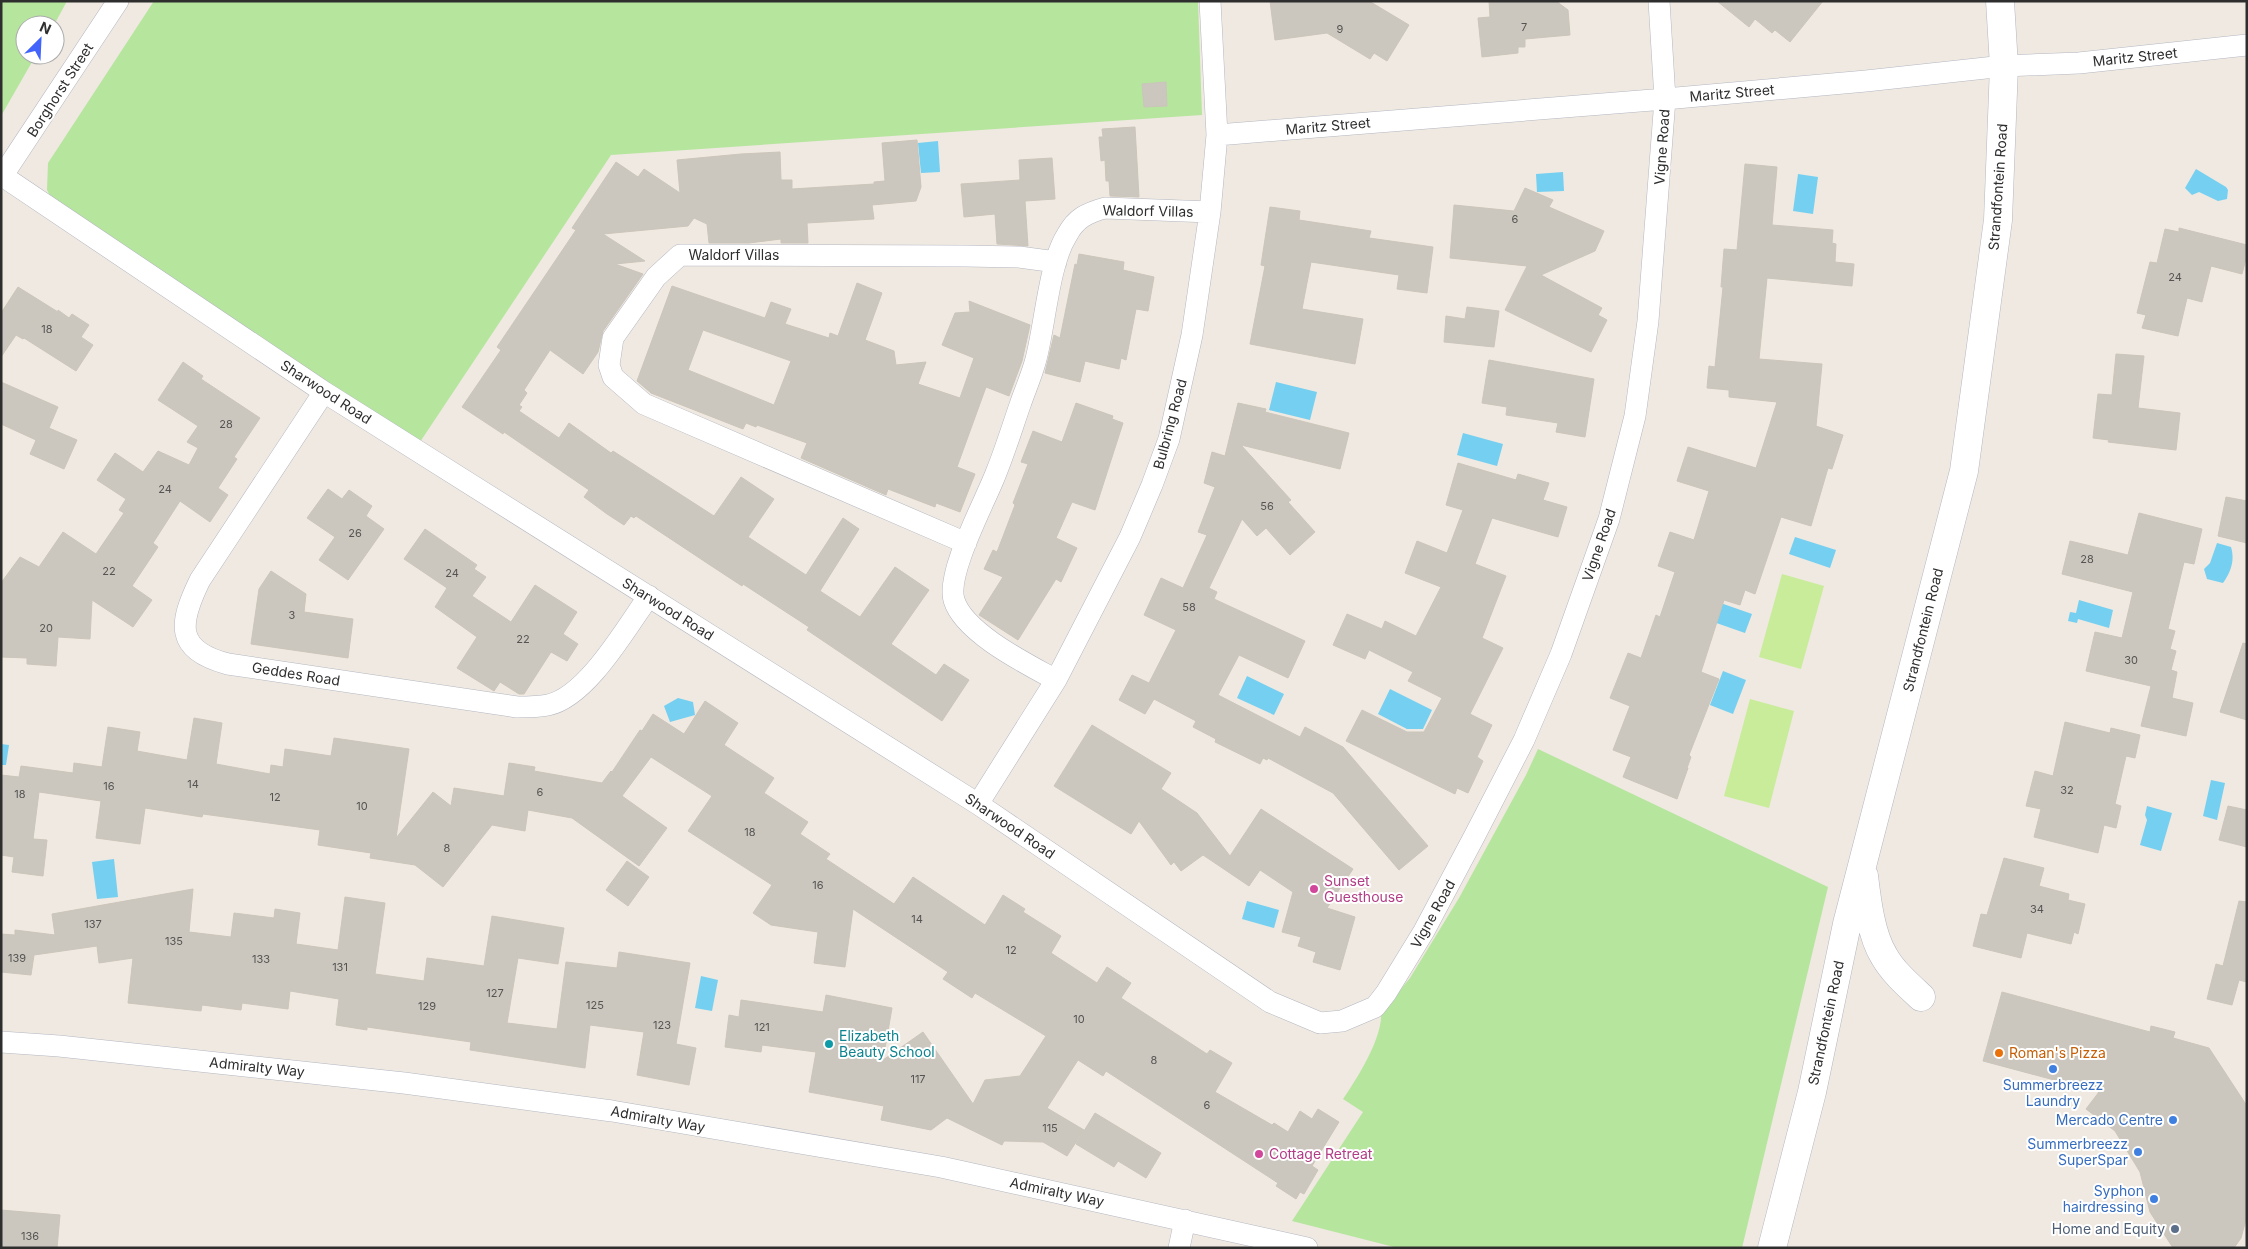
<svg xmlns="http://www.w3.org/2000/svg" width="2248" height="1249" viewBox="0 0 2248 1249" font-family="Inter,sans-serif">
	<style>
		.green { fill: #b6e59e }
		.pitch { fill: #c9ec9a }
		.water { fill: #75cff0 }
		.building { fill: #cbc7bf; stroke: #cbc5ba; fill-rule: evenodd }
		.lines { fill: none; stroke-linecap: round; stroke-linejoin: round }
		.minor-casing { stroke: #b4b7c1; stroke-width: 22 }
		.secondary-casing { stroke: #b4b7c1; stroke-width: 29 }
		.minor { stroke: #fff; stroke-width: 21 }
		.secondary { stroke: #fff; stroke-width: 28 }
		.hotel-dot { fill: #d1479c; stroke: #fff; stroke-width: 2 }
		.culture-dot { fill: #0f9aa8; stroke: #fff; stroke-width: 2 }
		.food-dot { fill: #e8710a; stroke: #fff; stroke-width: 2 }
		.shop-dot { fill: #3f7fe0; stroke: #fff; stroke-width: 2 }
		.service-dot { fill: #5c6f8a; stroke: #fff; stroke-width: 2 }
		.labels { text-anchor: middle; stroke-width: 4; stroke-linejoin: round; paint-order: stroke }
		.number-label { font-size: 11px; fill: #555452 }
		.street-label { font-size: 14px; fill: #2e2e2e; stroke: #fff }
		.hotel-label { font-size: 14px; fill: #b23c85; stroke: #fff; text-anchor: start }
		.culture-label { font-size: 14px; fill: #0d838f; stroke: #fff; text-anchor: start }
		.food-label { font-size: 14px; fill: #c56008; stroke: #fff; text-anchor: start }
		.shop-label { font-size: 14px; fill: #366cbe; stroke: #fff; text-anchor: end }
		.service-label { font-size: 14px; fill: #4e5e75; stroke: #fff; text-anchor: end }
	</style>
	<rect width="100%" height="100%" fill="#efe9e1"/>
	<path class="green" d="M1,1H67L54,25H25V55H36L1,116Z
		M154,1H1198L1202,115L611,155L418,445L57,210L47,190L48,163Z
		M1538,749L1828,887L1742,1248H1398L1292,1221L1363,1112L1343,1099C1357,1079 1383,1037 1381,1013L1410,978L1459,898L1526,775Z"/>
	<path class="pitch" d="M1782,574L1824,586L1801,669L1759,657Z
		M1750,699L1794,711L1769,808L1724,796Z"/>
	<path class="water" d="M938,141L940,172L921,173L918,143Z
		M2196,169L2226,187L2228,190L2227,199L2218,201L2199,192L2192,195L2185,188Z
		M1563,172L1564,191L1537,192L1536,174Z
		M1798,174L1818,177L1813,214L1793,211Z
		M1276,382L1317,392L1310,420L1269,410Z
		M1463,433L1503,444L1497,466L1457,455Z
		M1795,537L1836,550L1830,568L1789,554Z
		M2217,543L2231,547C2235,560 2231,572 2223,583L2207,579L2204,569L2210,563Z
		M1712,600L1752,614L1745,633L1705,619Z
		M2079,600L2113,610L2109,628L2078,619L2077,623L2068,621L2070,612L2076,613Z
		M1723,671L1746,680L1733,714L1710,705Z
		M1247,676L1284,694L1274,715L1237,698Z
		M1390,689L1432,710L1423,729H1407L1378,714Z
		M678,698L693,702L695,715L670,722L664,706Z
		M1,744L9,745L6,765H1Z
		M2211,780L2225,783L2217,820L2203,816Z
		M2147,806L2172,813L2161,851L2140,845L2147,820L2145,815Z
		M114,859L118,897L97,899L92,862Z
		M1247,901L1279,910L1274,928L1242,919Z
		M701,976L718,980L712,1011L695,1008Z"/>
	<path class="building" d="M1270,1H1369L1409,25L1387,61L1374,53L1370,59L1327,33L1275,40Z
		M1489,1H1556L1568,10L1570,35L1525,39V47H1518V53L1482,57L1478,18L1490,17Z
		M1717,1H1823L1790,42L1775,30L1772,33L1755,19L1749,27Z
		M1166,82L1167,106L1144,107L1142,84Z
		M1135,127L1139,197L1110,196L1109,181H1106L1105,160L1101,161L1099,137H1103L1102,129Z
		M917,140L921,187L916,201L872,205L874,219L807,223L808,243H781V239L749,243H709L707,224L694,218L688,226L603,234L645,261L615,264L643,274L603,331L598,352L583,374L550,350L524,390L527,393L519,405L522,407L519,411L559,438L569,423L611,453L613,451L714,516L741,477L774,499L748,537L806,575L843,518L859,529L820,591L860,617L895,567L929,590L891,644L936,675L944,664L969,680L942,721L807,630L809,627L743,584L742,586L713,567L636,516L634,518L631,516L624,525L607,514L584,497L589,490L504,432L503,434L462,407L501,350L497,347L576,230L572,228L616,162L638,177L644,169L680,193L677,160L741,154L780,152L781,180H792V189L874,184V182L885,181L882,143Z
		M1052,158L1055,199L1025,201L1028,246L997,244L995,214L964,217L961,184L1020,180L1019,160Z
		M1745,164L1777,167L1772,225L1833,230L1832,243L1836,244L1835,262L1854,264L1852,286L1767,278L1759,359L1822,364L1816,426L1843,435L1832,469L1828,468L1811,526L1781,517L1755,594L1745,590L1740,605L1724,600L1701,672L1719,679L1689,755L1691,757L1687,768H1688L1677,799L1623,777L1631,757L1613,750L1630,706L1610,698L1628,653L1641,658L1656,615L1660,617L1675,572L1658,566L1670,532L1694,540L1709,491L1677,481L1688,447L1756,468L1777,402L1729,397V390L1707,388L1709,366L1715,367L1723,287H1721L1724,249L1737,250Z
		M1525,188L1553,200L1549,207L1604,231L1595,251L1541,275L1602,308L1598,315L1607,320L1591,352L1505,310L1527,266L1450,258L1454,205L1514,211Z
		M1270,207L1300,211L1299,220L1371,231L1369,238L1433,247L1427,293L1397,289L1399,275L1311,262L1302,309L1363,319L1355,364L1250,344L1265,266L1261,265Z
		M2179,228L2247,245V255L2242,274L2211,266L2202,302L2187,298L2178,336L2142,328L2146,315L2137,313L2150,262L2157,263L2165,229L2179,232Z
		M1079,254L1124,262L1123,270L1154,277L1148,311L1136,309L1126,360L1121,358L1119,369L1085,361L1080,382L1045,373L1054,335L1060,338L1075,264L1077,265Z
		M857,283L882,293L865,340L894,351L896,365L926,362L918,384L960,398L974,358L942,345L955,313L970,312L969,301L1030,325L1022,361L1009,396L986,387L957,467L975,474L960,512L936,503L935,507L888,489L886,495L801,458L807,443L757,425L756,427L746,423L743,429L651,393L637,381L672,286L765,318L771,302L791,309L785,324L829,338L830,333L838,336ZM703,330L791,361L774,405L688,370Z
		M18,287L58,312V310L69,318L72,314L89,325L81,337L93,345L76,371L24,338L23,339L16,335L1,357V313Z
		M1467,307L1499,311L1494,347L1444,342L1446,316L1465,319Z
		M2116,354L2144,356L2138,408L2180,413L2176,450L2108,442L2109,440L2093,438L2098,394L2112,395Z
		M1489,360L1594,379L1585,437L1556,432L1558,423L1506,415L1507,407L1482,403Z
		M183,362L203,376L201,379L260,418L234,457L237,459L218,488L228,495L210,522L180,501L153,543L158,547L132,586L152,600L133,627L92,600L90,639L58,637L56,666L27,664V658L1,657V583L20,557L39,567L63,532L96,554L124,513L119,510L126,499L97,480L115,453L143,472L158,451L189,465L198,448L187,442L198,426L158,400Z
		M1,382L58,407L49,428L77,440L64,469L30,454L36,440L1,424Z
		M1076,403L1113,416L1112,419L1123,423L1095,510L1072,502L1056,538L1077,548L1061,582L1056,579L1018,640L979,615L1003,577L984,569L993,550L997,552L1015,505L1013,503L1028,464L1021,462L1033,431L1062,442Z
		M1238,403L1266,409L1265,412L1349,433L1340,469L1241,445L1291,500L1288,502L1315,532L1290,555L1266,528L1257,536L1242,519L1209,588L1217,592L1214,599L1305,641L1288,678L1239,655L1218,695L1300,737L1305,727L1343,747L1428,846L1399,870L1333,793L1268,758L1267,760L1263,758L1260,764L1215,742L1216,739L1193,727L1196,721L1154,699L1145,714L1119,700L1132,675L1149,683L1176,630L1144,615L1161,578L1183,588L1207,535L1198,532L1215,487L1204,483L1212,452L1225,456Z
		M1458,463L1516,480L1518,474L1549,483L1543,500L1567,507L1558,537L1492,518L1475,564L1506,576L1482,638L1503,648L1470,714L1492,725L1477,757L1483,761L1468,793L1457,788L1455,794L1346,741L1362,710L1407,732H1424L1442,698L1408,681L1413,672L1369,650L1365,659L1333,645L1347,614L1382,629L1385,621L1416,636L1441,587L1405,573L1417,541L1447,553L1463,510L1446,505Z
		M328,489L342,499L349,490L372,506L366,516L384,529L348,580L319,560L335,537L307,518Z
		M2226,497L2247,501V543L2218,536Z
		M2139,513L2202,529L2194,564L2184,562L2168,629L2175,631L2170,649L2176,651L2171,670L2177,672L2172,698L2193,703L2186,736L2141,726L2151,686L2086,671L2095,632L2122,638L2133,592L2062,574L2070,541L2128,555Z
		M425,529L477,565L474,569L486,577L472,596L511,622L535,585L577,612L563,634L578,644L567,661L551,652L524,694H519L500,682L494,691L457,668L477,637L435,607L447,588L404,559Z
		M271,571L306,594L304,612L353,619L348,658L251,644L259,589Z
		M2243,643L2247,644V720L2220,712Z
		M705,701L738,723L724,745L774,778L764,793L808,822L800,834L830,854L826,859L894,904L913,877L985,925L1003,895L1025,909L1023,912L1061,936L1051,953L1097,983L1107,967L1131,983L1121,998L1207,1054L1210,1050L1232,1063L1215,1092L1272,1125L1274,1123L1288,1132L1300,1111L1312,1119L1318,1109L1339,1122L1312,1166L1318,1170L1304,1194L1300,1192L1296,1199L1276,1186L1278,1183L1106,1071L1103,1076L1078,1060L1047,1108L1084,1130L1067,1156L1043,1142L1004,1141L1002,1145L947,1118L931,1130L881,1120L884,1106L809,1092L816,1052L762,1045L761,1052L725,1047L729,1015L739,1017L741,1000L823,1012L826,995L892,1008L883,1060L923,1032L973,1104L985,1080L1020,1076L1046,1036L975,993L972,998L943,979L948,972L853,909L845,967L814,963L818,932L771,925L753,913L772,885L688,831L712,796L651,757L622,796L667,828L639,866L572,818L528,810L525,831L492,825L443,887L415,865L370,858L371,853L318,845L320,830L203,814L202,817L145,808L140,844L96,838L101,801L39,792L33,839L47,840L43,876L12,872L14,857L1,855V775L19,777L21,766L73,773L74,763L102,767L108,727L140,732L137,751L187,760L194,718L222,723L216,764L270,774L271,765L283,767L285,749L331,756L334,738L409,749L396,838L433,792L451,806L454,788L504,796L509,763L535,767L534,771L602,783L611,771L612,772L640,730L642,731L653,714L684,734Z
		M2065,722L2110,733L2111,728L2140,735L2135,758L2126,756L2115,804L2121,806L2116,828L2104,825L2098,853L2034,837L2041,809L2026,806L2035,771L2053,776Z
		M1092,725L1171,773L1161,789L1197,813L1230,856L1261,809L1353,869L1327,908L1355,917L1340,970L1313,962L1316,952L1298,946L1301,937L1282,932L1293,892L1260,870L1249,886L1203,855L1181,871L1174,862L1171,865L1139,821L1131,834L1054,786Z
		M2228,806L2247,810V847L2219,840Z
		M2004,858L2044,868L2039,886L2069,894L2068,900L2085,904L2078,934L2074,932L2071,944L2027,933L2021,958L1973,946L1981,914L1987,915Z
		M627,861L649,877L628,906L606,890Z
		M193,889L189,932L231,937L234,913L274,918L275,909L300,913L296,944L338,950L345,897L385,903L375,974L424,981L427,958L484,966L492,916L564,928L558,964L518,958L507,1023L557,1029L566,962L617,968L619,952L690,963L676,1044L696,1048L689,1085L637,1075L644,1032L590,1025L585,1068L470,1050L471,1042L367,1027V1030L336,1025L339,999L290,991L288,1009L242,1003L241,1010L202,1005L201,1011L128,1003L133,958L99,963L97,946L34,955L31,975L1,972V934L15,935V930L55,935L52,914Z
		M2239,901L2247,902V982L2239,980L2232,1005L2207,999L2216,964L2223,966Z
		M2002,992L2150,1032L2151,1026L2175,1032L2173,1038L2209,1048L2247,1106V1216L2241,1238L2234,1248H2173L2150,1212L2140,1172L2115,1131L2086,1109L2099,1092L1983,1061Z
		M1095,1113L1161,1153L1146,1178L1118,1161L1114,1167L1076,1144Z
		M1,1210L60,1215L57,1248H1Z"/>
	<g class="lines">
		<defs>
			<path id="minor" d="M1217,135L1665,99L1866,81L2004,66L2079,63L2247,45
				M1,175L324,392L978,804L1270,1002L1320,1023L1342,1021L1375,1007L1386,993L1424,931L1475,835L1524,740L1561,654L1609,519L1635,416L1648,321L1665,99L1659,1
				M1,178L118,1
				M324,392L200,580C179,623 174,650 228,664L517,707C527,707 538,707 548,705C587,697 626,628 649,596
				M966,543L644,404L613,377L609,365L613,338L656,277L680,255L965,256L1019,257L1056,262
				M1056,680C1027,664 964,633 954,600C946,573 985,502 996,473C1005,451 1012,428 1020,405C1025,390 1032,375 1036,359C1045,325 1049,263 1067,235C1076,218 1087,213 1105,208L1210,212
				M978,804L1056,680L1130,537L1152,485L1169,439L1192,335L1210,212L1217,135L1210,1
				M1,1042L59,1046L404,1083L612,1111L941,1167L1307,1248
				M1179,1248L1185,1220"/>
			<path id="secondary" d="M1864,876C1867,901 1871,935 1884,956C1893,972 1908,985 1921,997
				M1772,1248L1812,1092L1847,924L1964,471L1998,220L2004,66L2000,1"/>
		</defs>
		<use href="#minor" class="minor-casing"/>
		<use href="#secondary" class="secondary-casing"/>
		<use href="#minor" class="minor"/>
		<use href="#secondary" class="secondary"/>
	</g>
	<g class="hotel-dot">
		<circle cx="1314" cy="889" r="5"/>
		<circle cx="1259" cy="1154" r="5"/>
	</g>
	<circle class="culture-dot" cx="829" cy="1044" r="5"/>
	<circle class="food-dot" cx="1999" cy="1053" r="5"/>
	<g class="shop-dot">
		<circle cx="2053" cy="1069" r="5"/>
		<circle cx="2173" cy="1120" r="5"/>
		<circle cx="2138" cy="1152" r="5"/>
		<circle cx="2154" cy="1199" r="5"/>
	</g>
	<circle class="service-dot" cx="2175" cy="1229" r="5"/>
	<g class="labels">
		<g class="number-label">
			<text x="1524" y="31">7</text>
			<text x="1340" y="33">9</text>
			<text x="1515" y="223">6</text>
			<text x="2175" y="281">24</text>
			<text x="47" y="333">18</text>
			<text x="226" y="428">28</text>
			<text x="165" y="493">24</text>
			<text x="1267" y="510">56</text>
			<text x="355" y="537">26</text>
			<text x="2087" y="563">28</text>
			<text x="109" y="575">22</text>
			<text x="452" y="577">24</text>
			<text x="1189" y="611">58</text>
			<text x="292" y="619">3</text>
			<text x="46" y="632">20</text>
			<text x="523" y="643">22</text>
			<text x="2131" y="664">30</text>
			<text x="193" y="788">14</text>
			<text x="109" y="790">16</text>
			<text x="2067" y="794">32</text>
			<text x="540" y="796">6</text>
			<text x="20" y="798">18</text>
			<text x="275" y="801">12</text>
			<text x="362" y="810">10</text>
			<text x="750" y="836">18</text>
			<text x="447" y="852">8</text>
			<text x="818" y="889">16</text>
			<text x="2037" y="913">34</text>
			<text x="917" y="923">14</text>
			<text x="93" y="928">137</text>
			<text x="174" y="945">135</text>
			<text x="1011" y="954">12</text>
			<text x="17" y="962">139</text>
			<text x="261" y="963">133</text>
			<text x="340" y="971">131</text>
			<text x="495" y="997">127</text>
			<text x="595" y="1009">125</text>
			<text x="427" y="1010">129</text>
			<text x="1079" y="1023">10</text>
			<text x="662" y="1029">123</text>
			<text x="762" y="1031">121</text>
			<text x="1154" y="1064">8</text>
			<text x="918" y="1083">117</text>
			<text x="1207" y="1109">6</text>
			<text x="1050" y="1132">115</text>
			<text x="30" y="1240">136</text>
		</g>
		<g class="street-label">
			<text transform="translate(2135 57) rotate(-6)" y="5">Maritz Street</text>
			<text transform="translate(60 90) rotate(-57)" y="5">Borghorst Street</text>
			<text transform="translate(1732 93) rotate(-5)" y="5">Maritz Street</text>
			<text transform="translate(1328 126) rotate(-5)" y="5">Maritz Street</text>
			<text transform="translate(1662 147) rotate(-86)" y="5">Vigne Road</text>
			<text transform="translate(1998 187) rotate(-86)" y="5">Strandfontein Road</text>
			<text transform="translate(1148 211) rotate(1)" y="5">Waldorf Villas</text>
			<text x="734" y="260">Waldorf Villas</text>
			<text transform="translate(326 392) rotate(33)" y="5">Sharwood Road</text>
			<text transform="translate(1170 424) rotate(-75)" y="5">Bulbring Road</text>
			<text transform="translate(1599 545) rotate(-71)" y="5">Vigne Road</text>
			<text transform="translate(668 609) rotate(32)" y="5">Sharwood Road</text>
			<text transform="translate(1923 630) rotate(-76)" y="5">Strandfontein Road</text>
			<text transform="translate(296 674) rotate(9)" y="5">Geddes Road</text>
			<text transform="translate(1010 826) rotate(34)" y="5">Sharwood Road</text>
			<text transform="translate(1433 914) rotate(-61)" y="5">Vigne Road</text>
			<text transform="translate(1826 1023) rotate(-78)" y="5">Strandfontein Road</text>
			<text transform="translate(257 1067) rotate(6)" y="5">Admiralty Way</text>
			<text transform="translate(658 1119) rotate(10)" y="5">Admiralty Way</text>
			<text transform="translate(1057 1192) rotate(12)" y="5">Admiralty Way</text>
		</g>
		<g class="hotel-label">
			<text x="1324" y="886">Sunset<tspan x="1324" dy="16">Guesthouse</tspan></text>
			<text x="1269" y="1159">Cottage Retreat</text>
		</g>
		<g class="culture-label">
			<text x="839" y="1041">Elizabeth<tspan x="839" dy="16">Beauty School</tspan></text>
		</g>
		<g class="food-label">
			<text x="2009" y="1058">Roman's Pizza</text>
		</g>
		<g class="shop-label">
			<text x="2053" y="1090" text-anchor="middle">Summerbreezz<tspan x="2053" dy="16">Laundry</tspan></text>
			<text x="2163" y="1125">Mercado Centre</text>
			<text x="2128" y="1149">Summerbreezz<tspan x="2128" dy="16">SuperSpar</tspan></text>
			<text x="2144" y="1196">Syphon<tspan x="2144" dy="16">hairdressing</tspan></text>
		</g>
		<g class="service-label">
			<text x="2165" y="1234">Home and Equity</text>
		</g>
	</g>
	<rect width="2248" height="1249" fill="none" stroke="#2e2e2e" stroke-width="5"/>
	<g transform="translate(40 40) rotate(24)"><circle r="24" fill="#ffffff" stroke="#ababab"/>
	<path d="M0-4L9 19L0 12L-9 19Z" fill="#4264fb"/>
	<text y="-8" font-size="14" font-weight="bold" text-anchor="middle" fill="#2e2e2e">N</text>
	</g>
</svg>
